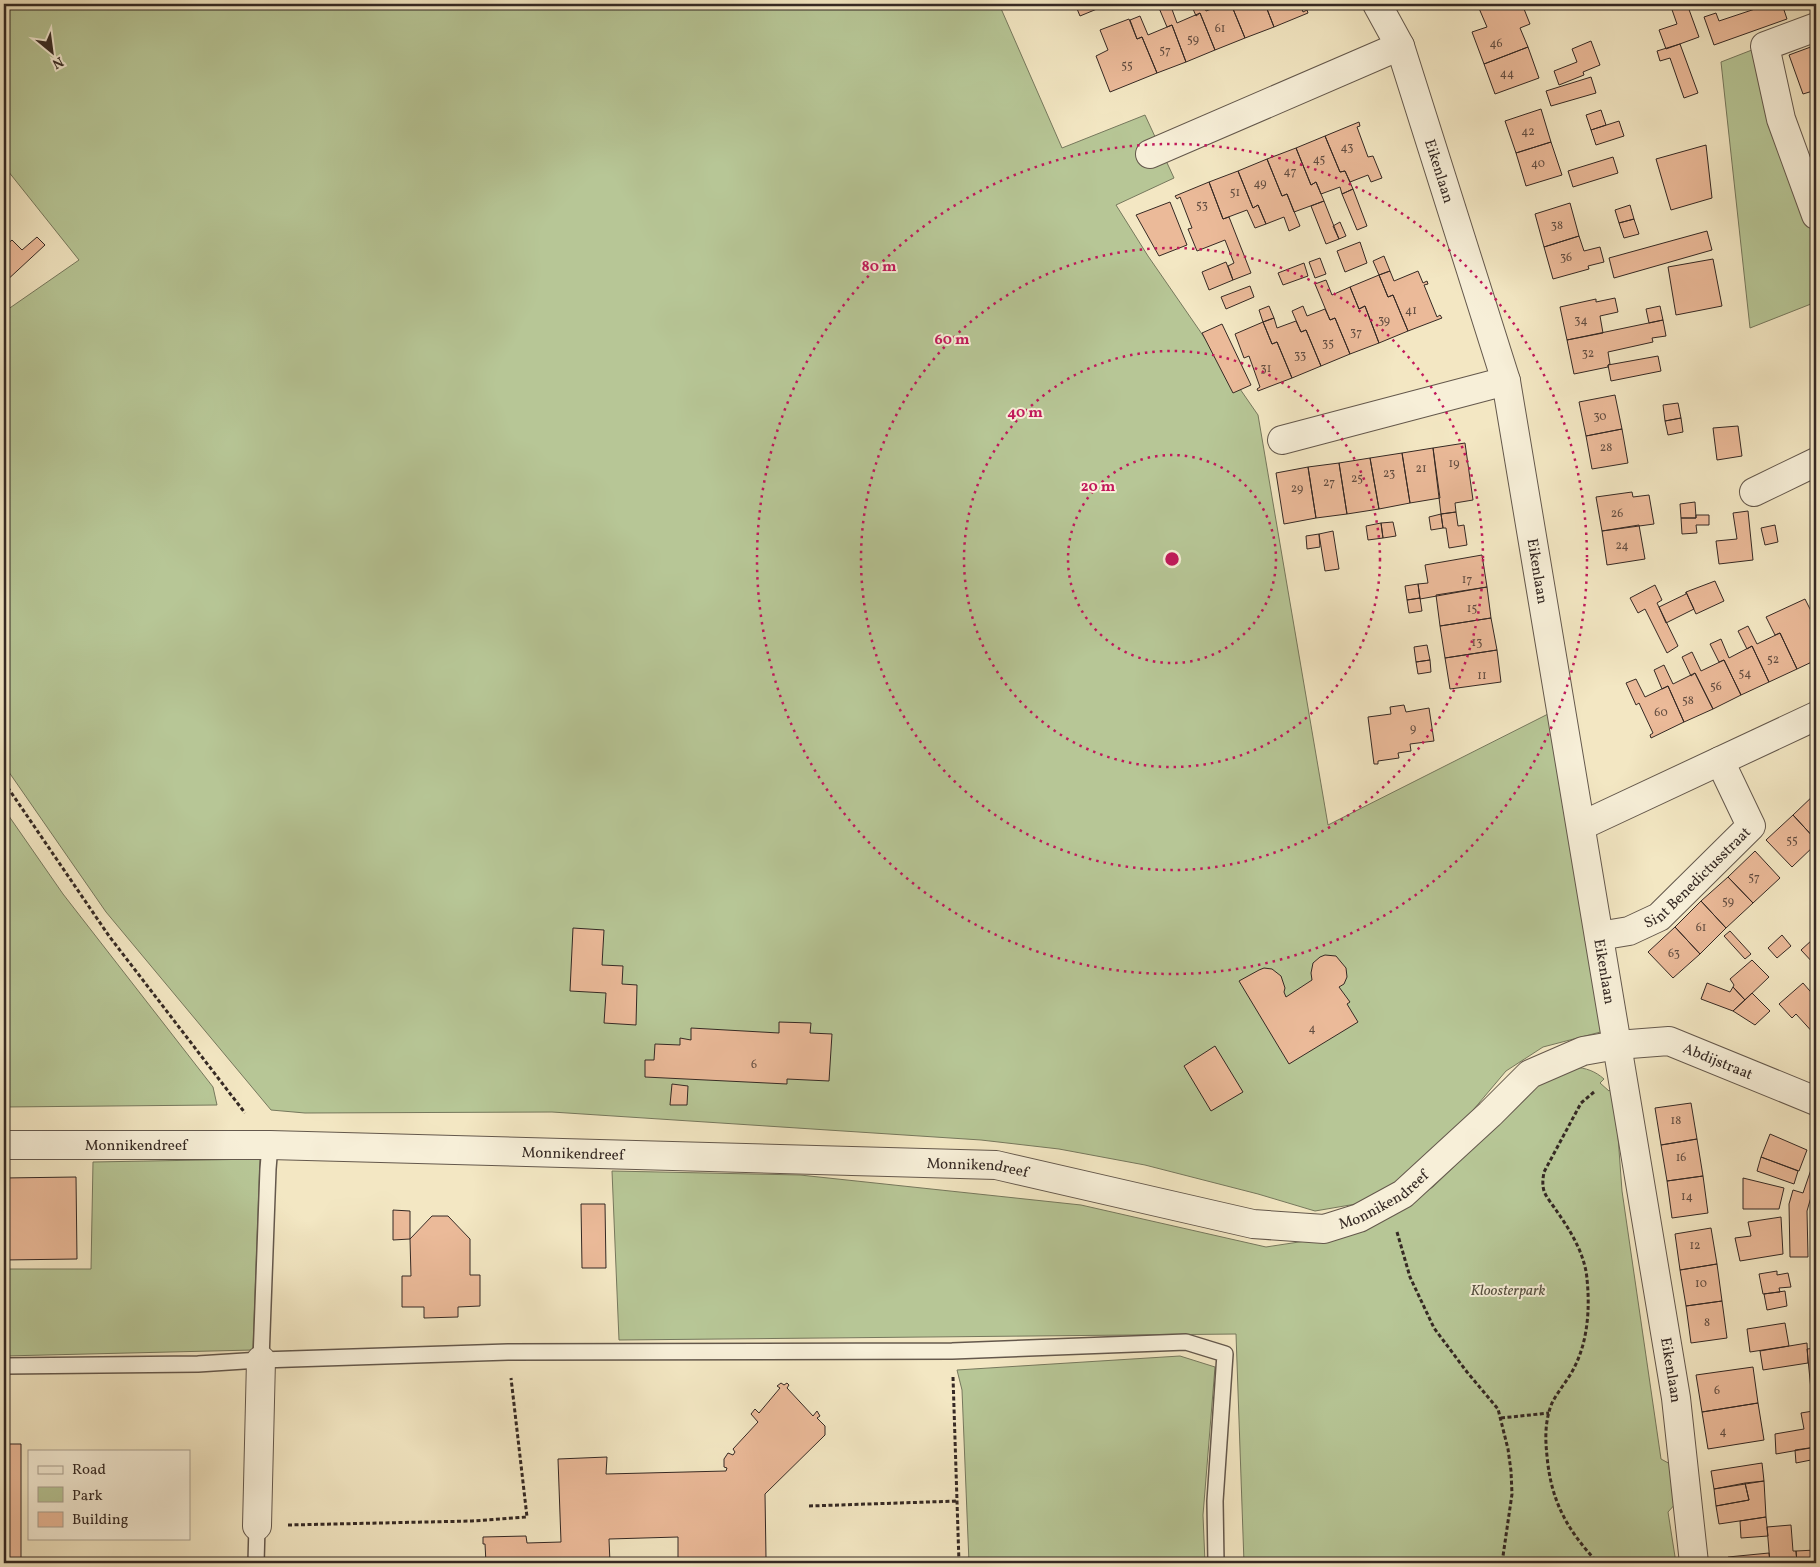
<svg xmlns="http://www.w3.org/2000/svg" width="1820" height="1567" viewBox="0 0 1820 1567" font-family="Vollkorn,serif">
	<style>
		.green { fill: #b7c696; stroke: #76785d }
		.building { fill: #ebba99; stroke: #352924 }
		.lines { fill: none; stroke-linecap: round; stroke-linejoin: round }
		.lane-casing { stroke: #64584c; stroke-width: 18 }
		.street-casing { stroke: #64584c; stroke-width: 30 }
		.path { stroke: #352924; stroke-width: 3; stroke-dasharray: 4 2.5; stroke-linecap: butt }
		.lane { stroke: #f7efd8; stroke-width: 15 }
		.street { stroke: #f7efd8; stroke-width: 28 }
		.ring { fill: none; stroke: #c2185b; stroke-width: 2.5; stroke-dasharray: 2.5 5 }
		.labels { text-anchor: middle; stroke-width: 4; stroke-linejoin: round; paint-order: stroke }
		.number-label { font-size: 12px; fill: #624d41 }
		.street-label { font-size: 15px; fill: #352924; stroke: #f7efd8 }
		.park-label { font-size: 15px; font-style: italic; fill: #565040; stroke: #f7efd8 }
		.centre { fill: #c2185b; stroke: #f7efd8; stroke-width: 2.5 }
		.ring-label { font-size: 15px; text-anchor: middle; font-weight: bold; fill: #c2185b; stroke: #f7efd8; stroke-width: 4; stroke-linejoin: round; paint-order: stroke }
	</style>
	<rect width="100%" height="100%" fill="#f3e7c3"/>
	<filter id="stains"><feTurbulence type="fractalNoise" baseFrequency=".004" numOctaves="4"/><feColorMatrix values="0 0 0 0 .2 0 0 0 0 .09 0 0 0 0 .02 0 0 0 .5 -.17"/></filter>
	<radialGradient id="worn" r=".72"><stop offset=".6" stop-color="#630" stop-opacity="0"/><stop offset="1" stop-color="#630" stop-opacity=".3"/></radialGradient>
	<path class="green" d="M4,4H999L1062,148L1145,115L1174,178L1116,205L1148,256L1258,415L1328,825L1556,710L1612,1029L1543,1047L1506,1071L1436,1154L1394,1185L1356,1204L1315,1211L1258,1194L1145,1165L1059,1149L981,1140L552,1112L305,1113L271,1110L106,912L4,765V312L79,260L4,166Z
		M1757,48L1816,201V302L1750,328L1721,62Z
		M4,809L63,894L213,1087L217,1105L4,1107Z
		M1574,1067C1586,1068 1595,1071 1604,1079L1600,1083L1609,1091L1612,1088L1615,1095L1622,1191L1661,1459L1672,1465L1677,1502L1668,1512L1676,1563H1244L1236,1334L619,1340L612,1171L800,1175L1081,1205L1266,1247L1345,1235L1380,1221L1433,1187L1470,1151L1525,1089Z
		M260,1159L253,1350L4,1356V1269H91L93,1162Z
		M1180,1356L1215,1367L1203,1515L1205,1563H969L962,1390L957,1370Z"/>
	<path class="building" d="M1075,4H1109L1080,16Z
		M1170,4L1177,23L1200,13L1215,50L1186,62L1172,25L1167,27L1159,8Z
		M1191,4H1203L1206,11L1225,4H1231L1245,38L1215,50L1200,13L1196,16Z
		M1231,4H1265L1274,27L1245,38Z
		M1265,4H1300L1303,12L1307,10L1308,13L1274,27Z
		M1482,4H1535L1524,9L1530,24L1520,28L1528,47L1484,64L1472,32L1487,27L1478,6Z
		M1670,4H1687L1699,37L1666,49L1659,30L1677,24Z
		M1770,4H1782L1787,19L1714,45L1704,17L1716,13L1719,21Z
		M1140,16L1148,35L1172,25L1186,62L1157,73L1142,37L1137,39L1130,20Z
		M1129,19L1137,39L1142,37L1157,73L1110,92L1096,56L1108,50L1100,30Z
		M1591,41L1600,65L1583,72L1584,75L1559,85L1554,71L1577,62L1572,49Z
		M1680,44L1698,93L1684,98L1670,58L1660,61L1657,51Z
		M1816,45V90L1803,94L1789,55Z
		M1528,47L1539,78L1495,94L1484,64Z
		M1591,77L1596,93L1551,106L1546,91Z
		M1541,109L1551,142L1516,153L1505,121Z
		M1601,110L1606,125L1591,130L1586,115Z
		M1619,121L1624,136L1596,145L1591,130Z
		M1359,122L1360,126L1357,127L1368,157L1373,156L1382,178L1371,182L1368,175L1350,182L1345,171L1340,172L1325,136Z
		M1325,136L1340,172L1345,171L1353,189L1342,194L1340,187L1321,194L1316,182L1311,185L1296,148Z
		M1551,142L1562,175L1526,186L1516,153Z
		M1706,145L1712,198L1671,210L1656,159Z
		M1296,148L1311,185L1316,182L1324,201L1294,212L1287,194L1282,196L1267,159Z
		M1613,157L1618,173L1573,187L1568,171Z
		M1267,159L1282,196L1287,194L1300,226L1289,231L1284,217L1266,224L1258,205L1253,208L1238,171Z
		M1238,171L1253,208L1258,205L1266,224L1255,228L1247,210L1223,219L1209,182Z
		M1209,182L1223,219L1229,217L1251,273L1233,280L1228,266L1234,263L1225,240L1197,251L1188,229L1192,228L1180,197L1177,199L1175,196Z
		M1353,189L1367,226L1357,230L1342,194Z
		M1324,201L1339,239L1326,244L1311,206Z
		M1170,202L1187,245L1159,256L1136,215Z
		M1570,203L1579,236L1544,247L1535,214Z
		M1630,205L1634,219L1619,223L1615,210Z
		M1634,219L1639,234L1624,238L1619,223Z
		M1340,222L1346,236L1339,239L1333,226Z
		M1707,231L1712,250L1614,278L1609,258Z
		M1579,236L1584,251L1600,247L1604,262L1588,266L1589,269L1553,279L1544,247Z
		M37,237L45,245L4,283V247L12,240L22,250Z
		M1360,242L1367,263L1345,272L1337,251Z
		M1384,256L1390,271L1379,275L1373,261Z
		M1320,258L1326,274L1315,278L1309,262Z
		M1713,259L1722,306L1676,315L1668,267Z
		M1226,262L1233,280L1209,290L1202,272Z
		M1304,263L1308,276L1283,285L1278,273Z
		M1390,271L1394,281L1418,271L1423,283L1427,281L1428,284L1424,285L1437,317L1440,315L1442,318L1408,331L1393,295L1388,297L1379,275Z
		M1379,275L1388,297L1393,295L1408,331L1379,343L1365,306L1359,309L1350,287Z
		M1326,280L1332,295L1350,287L1359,309L1365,306L1379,343L1350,354L1335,318L1330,320L1315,284Z
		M1250,286L1254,297L1226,309L1221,297Z
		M1615,298L1618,312L1600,316L1603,333L1567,340L1560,307L1596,299V302Z
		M1269,306L1274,318L1263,322L1259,310Z
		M1303,306L1307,316L1325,309L1330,320L1335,318L1350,354L1321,366L1306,330L1301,332L1292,311Z
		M1660,306L1663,320L1649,323L1646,309Z
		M1274,318L1277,328L1296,321L1301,332L1306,330L1321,366L1292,378L1277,342L1272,344L1263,322Z
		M1663,320L1666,336L1652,338L1653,342L1608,352L1610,364L1608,365V367L1574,374L1567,340Z
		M1263,322L1272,344L1277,342L1292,378L1258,391L1257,389L1260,387L1249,356L1244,358L1235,334Z
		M1222,324L1251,385L1233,393L1202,333Z
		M1658,356L1661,371L1611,381L1608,365Z
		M1615,395L1622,429L1586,436L1579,402Z
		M1678,403L1681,418L1665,421L1663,405Z
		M1681,418L1683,432L1668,435L1665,421Z
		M1738,426L1742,456L1717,460L1713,428Z
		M1622,429L1628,463L1592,469L1586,436Z
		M1465,443L1473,500L1455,503L1456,512L1441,514L1433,448Z
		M1433,448L1440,498L1410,503L1402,453Z
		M1402,453L1410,503L1379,509L1370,458Z
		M1370,458L1379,509L1347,514L1339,463Z
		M1339,463L1347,514L1316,518L1308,467Z
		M1308,467L1316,518L1284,524L1276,473Z
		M1632,492L1633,497L1649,495L1654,524L1602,531L1596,497Z
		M1695,502L1696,518H1681L1680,504Z
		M1748,511L1753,560L1719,564L1716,541L1737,539L1733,513Z
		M1456,512L1458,526L1464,525L1467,545L1449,548L1446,528H1443L1441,514Z
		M1441,514L1443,528L1431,530L1429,517Z
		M1696,515H1709V525H1696L1697,533L1682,534L1681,518H1696Z
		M1393,522L1396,536L1383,538L1381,523Z
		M1381,523L1383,538L1368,540L1366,526Z
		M1639,525L1645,559L1607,565L1602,531Z
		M1775,525L1778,542L1765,545L1761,528Z
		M1333,531L1339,569L1325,571L1319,534Z
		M1319,534L1320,547L1307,549L1306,536Z
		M1482,555L1487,587L1420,599L1418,584L1428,583L1425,565Z
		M1715,581L1724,601L1696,614L1686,592Z
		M1418,584L1420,598L1407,600L1405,586Z
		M1655,585L1662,600L1657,603L1678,646L1667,653L1645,609L1638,613L1630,598Z
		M1487,587L1491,618L1440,626L1436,595Z
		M1686,592L1694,609L1666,623L1659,607L1686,594Z
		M1420,598L1422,611L1409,613L1407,600Z
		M1805,599L1816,621L1812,622L1816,632V660L1797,669L1780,633L1775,635L1766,617Z
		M1491,618L1497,650L1445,658L1440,626Z
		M1748,626L1757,644L1780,633L1797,669L1769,682L1752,646L1747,649L1738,631Z
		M1721,639L1729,658L1752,646L1769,682L1741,695L1724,660L1719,662L1710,644Z
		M1427,645L1430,660L1416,662L1414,647Z
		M1497,650L1501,682L1450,689L1445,658Z
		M1692,652L1701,671L1724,660L1741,695L1713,709L1695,673L1691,676L1682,657Z
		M1430,660L1431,672L1418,674L1416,662Z
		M1664,665L1673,684L1695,673L1713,709L1684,722L1668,686L1662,689L1654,670Z
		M1636,679L1645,697L1668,686L1684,722L1651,738L1650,735L1653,733L1639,703L1636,705L1626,683Z
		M1404,705L1406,712L1429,708L1434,741L1410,744L1411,751L1398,753L1399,758L1378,761V764H1374L1368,717L1391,714L1390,707Z
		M1816,793V840L1793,815Z
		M1793,815L1816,840V844L1792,867L1766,840Z
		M1755,851L1780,878L1753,903L1728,877Z
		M1728,877L1753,903L1726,928L1701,901Z
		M1701,901L1726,928L1700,954L1675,927Z
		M1675,927L1700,954L1673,978L1648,952Z
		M573,928L604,930L602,965L623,966L622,984L637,985L636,1025L604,1023L606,993L570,991Z
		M1730,931L1751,954L1745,959L1724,936Z
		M1782,935L1791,946L1777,958L1768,948Z
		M1812,940L1816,945V966L1801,950Z
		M1325,955L1336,956L1346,968L1347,977L1344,984L1339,987L1350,1002L1347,1004L1358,1022L1289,1064L1239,981L1259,970L1264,968L1272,969L1281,976L1285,988L1284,992L1286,997L1312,980L1311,973L1313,963L1320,957Z
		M1752,960L1769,977L1745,1000L1733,987L1734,985L1730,979Z
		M1707,983L1730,992L1733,987L1745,1000L1733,1011L1701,999Z
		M1803,983L1816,998V1036L1796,1014L1792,1018L1779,1004Z
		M1752,993L1770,1011L1755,1025L1733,1011Z
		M779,1022L811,1023L810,1033L832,1034L829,1081L787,1079V1084L645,1077V1060H654L655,1044L680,1045V1038L691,1040V1028L779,1033Z
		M1215,1046L1243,1092L1211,1111L1184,1066Z
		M672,1084L688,1086L687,1105H670Z
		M1691,1103L1697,1139L1661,1145L1655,1108Z
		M1770,1134L1807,1150L1799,1171L1761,1157Z
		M1697,1139L1703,1176L1667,1181L1661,1145Z
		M1816,1155V1199L1811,1197L1807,1211L1808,1257H1790L1789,1204L1793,1190L1803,1193Z
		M1761,1157L1798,1171L1794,1184L1757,1171Z
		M1703,1176L1708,1213L1672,1218L1667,1181Z
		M76,1177L77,1259L4,1260V1178Z
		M1743,1178L1784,1188L1779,1209H1743Z
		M581,1204H605L606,1268H582Z
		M393,1210L410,1211V1239L393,1240Z
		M432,1216H448L470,1239V1275H480V1306L458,1307V1317L424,1318V1307H402V1276H411L410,1239Z
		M1781,1217L1783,1254L1740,1261L1735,1238L1751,1236L1748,1222Z
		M1711,1228L1717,1264L1680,1270L1675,1234Z
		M1717,1264L1722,1301L1686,1306L1680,1270Z
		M1777,1271V1275L1788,1273L1791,1287L1779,1288L1780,1292L1763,1294L1759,1274Z
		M1785,1291L1787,1306L1767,1310L1764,1294Z
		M1722,1301L1727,1338L1691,1343L1686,1306Z
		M1785,1323L1789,1346L1750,1352L1747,1329Z
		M1807,1343L1808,1363L1763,1370L1760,1351Z
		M1816,1348V1389L1811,1390L1807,1349Z
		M1753,1367L1758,1403L1702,1412L1696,1375Z
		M781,1383L784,1385L787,1383L789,1385L787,1388L813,1416L817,1411L820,1416L817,1418L825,1426V1435L765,1494L766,1558H752V1563H678V1537L609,1539L610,1563H486L485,1544H483V1537L526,1536L527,1543L561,1542L558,1459L607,1457L606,1474L726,1471L727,1468L724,1467V1459L728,1453L733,1455L735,1452L733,1449L758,1422L751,1414L755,1409L759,1413L780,1388L777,1386Z
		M1758,1403L1764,1440L1708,1449L1702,1412Z
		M1813,1411L1816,1447L1776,1454L1775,1434L1804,1429L1801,1413Z
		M4,1444H21V1563H4Z
		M1816,1447V1459L1796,1463L1795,1450Z
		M1762,1463L1764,1481L1714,1489L1711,1471Z
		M1764,1481L1766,1517L1719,1524L1716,1506L1749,1500L1745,1483Z
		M1745,1483L1749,1500L1716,1506L1714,1489Z
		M1766,1517L1768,1536L1741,1538L1740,1521Z
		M1791,1525L1793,1551H1796L1797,1563H1770L1767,1527Z
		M1816,1550V1563H1797L1796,1551Z
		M1769,1553L1770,1563H1728V1557Z"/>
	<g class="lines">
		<defs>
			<path id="lane" d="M270,1145L268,1169L261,1360L508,1352L952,1351L1186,1342L1225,1354L1215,1501L1216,1563
				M4,1366L198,1364L261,1360
				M256,1563L257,1526"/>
			<g id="street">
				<path id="s1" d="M1377,4L1400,46L1506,381L1676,1398L1694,1563"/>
				<path d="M1816,27L1765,46L1781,119L1816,215"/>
				<path d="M1150,154L1400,46"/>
				<path d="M1282,440L1506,381"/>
				<path d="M1754,492L1816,462"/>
				<path d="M1581,826L1816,716"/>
				<path id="s2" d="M1599,936L1629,931L1659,917L1751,826L1720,761"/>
				<path id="s3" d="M4,1145H270L996,1165L1253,1224L1324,1229L1359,1218L1403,1194L1490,1114L1530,1074L1583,1051L1617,1045L1669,1041L1816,1101"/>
				<path d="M257,1526L261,1360"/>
			</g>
		</defs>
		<use href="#lane" class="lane-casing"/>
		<use href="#street" class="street-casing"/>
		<path class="path" d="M4,782L109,936L245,1113
			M1594,1092L1581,1103L1544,1172C1543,1178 1542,1184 1544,1191C1546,1197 1552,1204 1556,1210C1570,1230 1585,1254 1587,1279C1590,1308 1588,1341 1574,1368C1568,1380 1558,1391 1552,1403C1545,1420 1545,1438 1547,1456C1551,1501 1567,1530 1598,1563
			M1397,1232L1410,1277L1434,1328L1467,1372L1498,1409L1508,1449L1511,1471L1512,1494L1502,1563
			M953,1377L959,1563
			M1501,1418L1549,1413
			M809,1506L958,1501
			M288,1525L472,1521L527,1517L511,1378"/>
		<use href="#lane" class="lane"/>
		<use href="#street" class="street"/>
	</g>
	<g class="ring">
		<circle cx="1172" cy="559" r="104"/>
		<circle cx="1172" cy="559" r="208"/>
		<circle cx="1172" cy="559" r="311"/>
		<circle cx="1172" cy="559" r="415"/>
	</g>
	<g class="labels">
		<g class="number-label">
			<text x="1220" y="32">61</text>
			<text x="1193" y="43">59</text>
			<text x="1496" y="47">46</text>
			<text x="1165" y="54">57</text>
			<text x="1127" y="69">55</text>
			<text x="1507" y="77">44</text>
			<text x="1528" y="135">42</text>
			<text x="1347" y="151">43</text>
			<text x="1319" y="163">45</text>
			<text x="1538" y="167">40</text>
			<text x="1290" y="175">47</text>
			<text x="1260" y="187">49</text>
			<text x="1235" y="196">51</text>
			<text x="1202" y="209">53</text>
			<text x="1557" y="229">38</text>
			<text x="1566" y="261">36</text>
			<text x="1411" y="314">41</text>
			<text x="1384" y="324">39</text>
			<text x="1581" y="324">34</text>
			<text x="1356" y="336">37</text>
			<text x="1328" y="347">35</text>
			<text x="1588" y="357">32</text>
			<text x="1300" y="359">33</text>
			<text x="1266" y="372">31</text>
			<text x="1600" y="420">30</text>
			<text x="1606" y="451">28</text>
			<text x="1454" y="467">19</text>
			<text x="1421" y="472">21</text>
			<text x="1389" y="477">23</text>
			<text x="1357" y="482">25</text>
			<text x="1329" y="486">27</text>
			<text x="1297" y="492">29</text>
			<text x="1617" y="517">26</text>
			<text x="1622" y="549">24</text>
			<text x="1467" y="583">17</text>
			<text x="1472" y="612">15</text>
			<text x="1477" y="646">13</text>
			<text x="1773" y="663">52</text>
			<text x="1745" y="677">54</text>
			<text x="1482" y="679">11</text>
			<text x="1716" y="690">56</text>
			<text x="1688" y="704">58</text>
			<text x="1661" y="716">60</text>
			<text x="1413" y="732">9</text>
			<text x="1792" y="844">55</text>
			<text x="1754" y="881">57</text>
			<text x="1728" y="905">59</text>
			<text x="1701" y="931">61</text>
			<text x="1674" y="957">63</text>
			<text x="1312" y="1032">4</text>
			<text x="754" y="1068">6</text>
			<text x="1676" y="1124">18</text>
			<text x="1681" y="1161">16</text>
			<text x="1687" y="1200">14</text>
			<text x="1695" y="1249">12</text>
			<text x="1701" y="1287">10</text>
			<text x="1707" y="1326">8</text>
			<text x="1717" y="1394">6</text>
			<text x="1723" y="1435">4</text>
		</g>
		<g class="street-label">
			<text dy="5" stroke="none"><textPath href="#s1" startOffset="179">Eikenlaan</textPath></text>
			<text dy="5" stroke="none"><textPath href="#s1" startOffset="592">Eikenlaan</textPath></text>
			<text dy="5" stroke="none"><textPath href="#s2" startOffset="118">Sint Benedictusstraat</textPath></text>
			<text dy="5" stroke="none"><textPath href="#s1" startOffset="998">Eikenlaan</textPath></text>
			<text dy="5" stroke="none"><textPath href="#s3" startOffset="1786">Abdijstraat</textPath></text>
			<text dy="5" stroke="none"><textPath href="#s3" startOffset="132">Monnikendreef</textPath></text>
			<text dy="5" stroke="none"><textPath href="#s3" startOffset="569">Monnikendreef</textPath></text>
			<text dy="5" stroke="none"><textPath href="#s3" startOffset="974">Monnikendreef</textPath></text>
			<text dy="5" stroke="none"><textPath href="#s3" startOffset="1394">Monnikendreef</textPath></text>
			<text dy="5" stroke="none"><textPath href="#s1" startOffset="1402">Eikenlaan</textPath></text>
		</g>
		<g class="park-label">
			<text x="1508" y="1295">Kloosterpark</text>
		</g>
	</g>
	<circle cx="1172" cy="559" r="8" class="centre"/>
	<g class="ring-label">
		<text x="879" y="271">80 m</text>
		<text x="952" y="344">60 m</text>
		<text x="1025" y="417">40 m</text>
		<text x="1098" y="491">20 m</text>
	</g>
	<rect width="1820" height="1567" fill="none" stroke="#f3e7c3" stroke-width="20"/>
	<rect x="5" y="5" width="1810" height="1557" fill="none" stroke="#352924" stroke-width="2.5"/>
	<rect x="10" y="10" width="1800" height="1547" fill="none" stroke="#352924"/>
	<rect x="28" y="1450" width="162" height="90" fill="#f7efd8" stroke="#a9a090"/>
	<rect x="38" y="1466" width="25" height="8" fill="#f7efd8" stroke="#a9a090"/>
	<text x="72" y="1474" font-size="15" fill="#352924">Road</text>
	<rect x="38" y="1487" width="25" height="15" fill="#b7c696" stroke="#a9a090"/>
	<text x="72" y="1500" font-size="15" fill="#352924">Park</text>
	<rect x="38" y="1512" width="25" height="15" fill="#ebba99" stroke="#a9a090"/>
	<text x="72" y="1524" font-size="15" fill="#352924">Building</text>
	<g transform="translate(52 52) rotate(151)" stroke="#f7efd8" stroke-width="4" paint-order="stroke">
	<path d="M0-4L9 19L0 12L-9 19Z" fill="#352924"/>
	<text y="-8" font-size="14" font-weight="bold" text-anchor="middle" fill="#352924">N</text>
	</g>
	<rect width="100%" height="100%" filter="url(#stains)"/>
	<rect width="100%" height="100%" fill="url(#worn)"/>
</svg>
